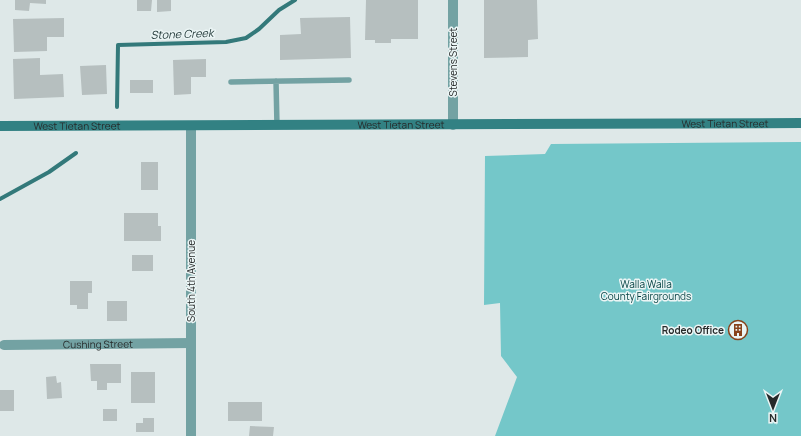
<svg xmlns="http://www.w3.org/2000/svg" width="801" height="436" viewBox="0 0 801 436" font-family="Manrope,sans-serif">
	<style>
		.green { fill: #74c7c9 }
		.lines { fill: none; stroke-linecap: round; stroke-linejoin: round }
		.stream { stroke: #33797a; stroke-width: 4 }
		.building { fill: #b6bfbf }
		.service { stroke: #73a2a3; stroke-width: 5.5 }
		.minor { stroke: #73a2a3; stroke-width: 10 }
		.secondary { stroke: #328183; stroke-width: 10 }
		.labels { text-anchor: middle; stroke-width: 3; stroke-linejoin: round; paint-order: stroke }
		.street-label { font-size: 10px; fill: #262a2a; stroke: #ebf5f5 }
		.park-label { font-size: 10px; fill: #003f40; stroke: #ebf5f5 }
		.poi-label { font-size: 10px; font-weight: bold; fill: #262a2a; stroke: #ebf5f5; text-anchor: end }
		.water-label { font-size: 11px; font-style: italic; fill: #1e3535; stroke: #ebf5f5 }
	</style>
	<rect width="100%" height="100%" fill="#dee8e8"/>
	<path class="green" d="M801,142V436H495L517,377L501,356L500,303L484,305L485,156L545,154L551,144Z"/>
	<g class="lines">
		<path class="stream" d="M117,107L118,45L226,42L246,38L259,29L279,10L295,0
			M0,199L49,172L76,153"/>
	</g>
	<path class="building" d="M15,0H46V4L30,3L29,11L15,10Z
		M137,0H152L151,11H137Z
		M157,0H171V11L157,12Z
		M366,0H418V39H391V43H375V40H365Z
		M484,0H537L538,39L528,40V57L484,58Z
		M350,17L351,58L280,60V35L301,34L300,18Z
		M64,18V37H47V51L14,52L13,19Z
		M40,58V75L63,74L64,97L14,99L13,59Z
		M206,59V77H191V94L174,95L173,60Z
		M106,65L107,94L82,95L80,66Z
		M130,80H153V93H130Z
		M141,162H158V190H141Z
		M124,213H158V226H161V241H124Z
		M132,255H153V271H132Z
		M70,281H92V293H88V309H77V305H70Z
		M107,301H127V321H107Z
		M740,322L746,330L736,339L729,330Z
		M90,364H121V383H107V390H97V381H91Z
		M131,372H155V403H131Z
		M56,376L57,383L61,382L62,398L47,399L46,377Z
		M0,390H14V411H0Z
		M228,402H262V421H228Z
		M103,409H117V421H103Z
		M143,418H154V432H136V423H143Z
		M250,426L274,427L273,436H249Z"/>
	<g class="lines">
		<path class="service" d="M276,81L277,126
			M231,82L349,80"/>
		<g class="minor">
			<path d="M453,125V0"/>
			<path id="s1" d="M4,345L191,343"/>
			<path d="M191,436V126"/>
		</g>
		<path class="secondary" id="s2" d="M0,126L801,123"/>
	</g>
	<defs>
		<symbol id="building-ring" viewBox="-11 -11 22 22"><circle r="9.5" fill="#ebf5f5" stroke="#88431b" stroke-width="1.5"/><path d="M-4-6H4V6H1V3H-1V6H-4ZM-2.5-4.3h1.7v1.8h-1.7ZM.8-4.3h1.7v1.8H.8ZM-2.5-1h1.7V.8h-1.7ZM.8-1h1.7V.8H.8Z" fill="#88431b"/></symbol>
	</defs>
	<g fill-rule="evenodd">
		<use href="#building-ring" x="727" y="319" width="22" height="22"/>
	</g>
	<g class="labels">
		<g class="street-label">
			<text transform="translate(453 62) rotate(-90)" y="4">Stevens Street</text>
			<text dy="4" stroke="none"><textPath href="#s2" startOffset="725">West Tietan Street</textPath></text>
			<text dy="4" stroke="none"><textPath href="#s2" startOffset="401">West Tietan Street</textPath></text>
			<text dy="4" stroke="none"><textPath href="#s2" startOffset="77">West Tietan Street</textPath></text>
			<text transform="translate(191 281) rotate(-90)" y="4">South 4th Avenue</text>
			<text dy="4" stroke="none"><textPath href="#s1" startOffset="94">Cushing Street</textPath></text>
		</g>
		<g class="park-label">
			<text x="646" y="288">Walla Walla<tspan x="646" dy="12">County Fairgrounds</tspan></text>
		</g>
		<g class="poi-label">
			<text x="724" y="334">Rodeo Office</text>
		</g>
		<g class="water-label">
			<text transform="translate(182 34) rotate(-2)" y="4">Stone Creek</text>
		</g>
	</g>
	<g transform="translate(773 408) rotate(180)" stroke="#ebf5f5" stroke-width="3" paint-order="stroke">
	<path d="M0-3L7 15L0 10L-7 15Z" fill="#262a2a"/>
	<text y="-6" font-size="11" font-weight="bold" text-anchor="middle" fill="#262a2a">N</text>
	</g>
</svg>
